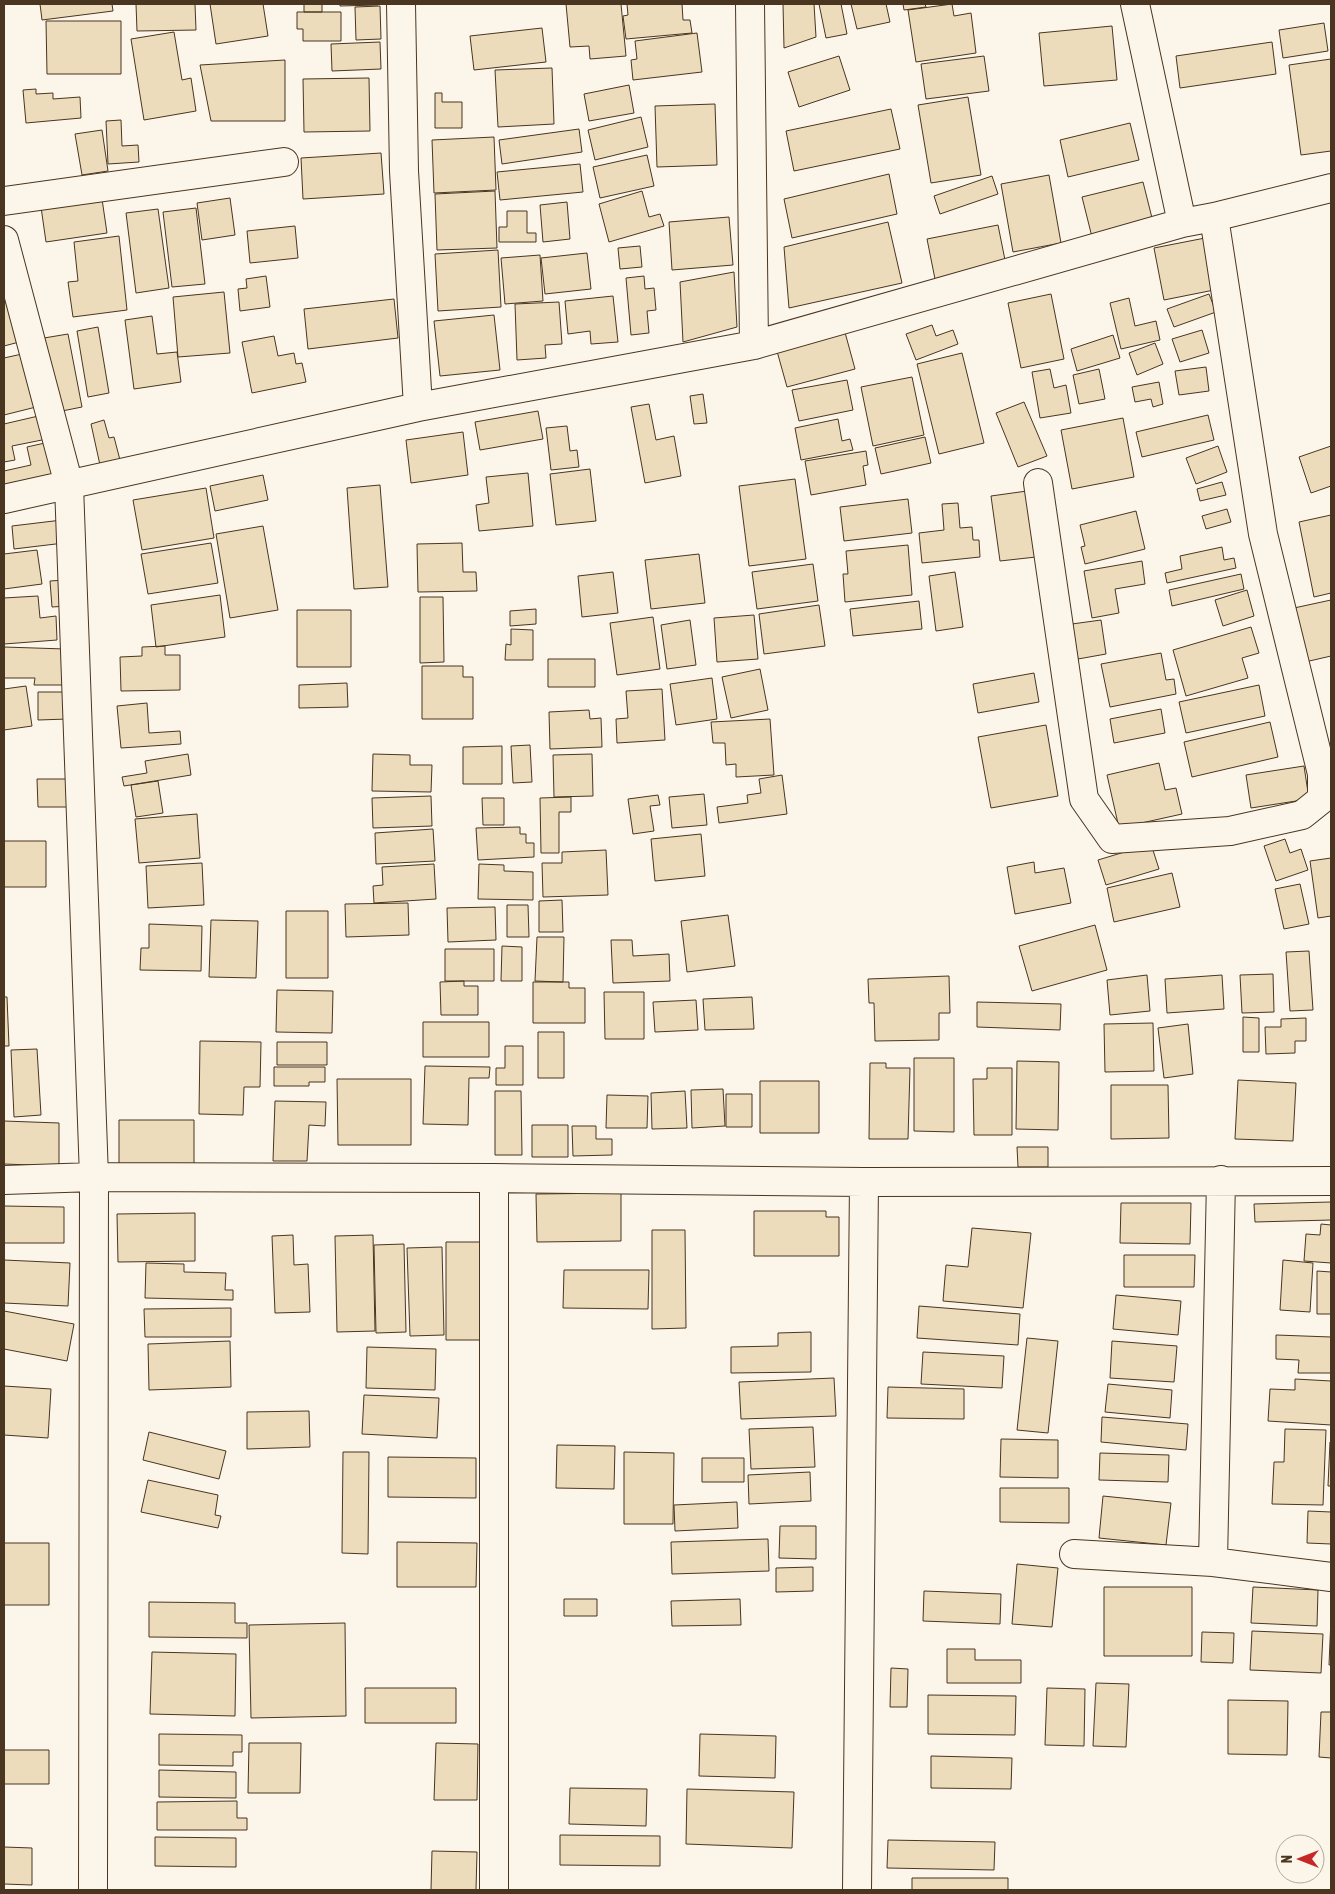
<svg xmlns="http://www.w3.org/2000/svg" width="1335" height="1894" viewBox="0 0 1335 1894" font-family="'Asap Condensed',sans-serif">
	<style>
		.building { fill: #ecdcbc; stroke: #4a3520 }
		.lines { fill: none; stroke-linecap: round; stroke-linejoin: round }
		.minor-casing { stroke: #4a3520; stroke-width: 30 }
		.minor { stroke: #fbf6e9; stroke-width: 28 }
	</style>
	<rect width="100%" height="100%" fill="#fbf6e9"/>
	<path class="building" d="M40,4H112L113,11L42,20Z
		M136,4H195L196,30L137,31Z
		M210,4H263L268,36L216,44Z
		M297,4H322V12H304V4Z
		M340,4H378V5L340,6Z
		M566,4H621L626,56L590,59L589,46L570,47Z
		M627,4H682L683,20H690L692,33L626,39L623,16L628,15Z
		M783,4H814L816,37L784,48Z
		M819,4H841L847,34L826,38Z
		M851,4H886L890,22L857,29Z
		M903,4H925L926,7L904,10Z
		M952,4L954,16L971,13L976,53L916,62L908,10Z
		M380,6L381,39L356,40L355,7Z
		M297,12H341V41H303V29H297Z
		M46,21H121V74H47Z
		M1324,23L1328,51L1283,58L1279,30Z
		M1112,26L1117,80L1044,86L1039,33Z
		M542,28L546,62L474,70L470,36Z
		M174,32L182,80L191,78L196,111L144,120L131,39Z
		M697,33L702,72L633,80L631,60L637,59L635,41Z
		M380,42L381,69L332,71L331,44Z
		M1272,42L1276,74L1180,88L1176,56Z
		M839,56L850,90L799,107L788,72Z
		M984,56L989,91L926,99L921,64Z
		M1331,59V151L1301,155L1289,65Z
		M285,60V121H211L200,65Z
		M552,68L554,124L498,127L495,70Z
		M369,78L370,131L304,132L303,79Z
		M629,85L634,113L589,121L584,94Z
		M36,89V94L53,93V99L80,97L81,118L26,123L23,90Z
		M435,93H442V102H462V128H435Z
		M968,97L981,175L931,183L918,105Z
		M715,104L717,165L657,167L655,106Z
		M891,109L900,149L794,171L786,131Z
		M641,117L648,147L595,160L588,130Z
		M121,120L122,146L138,145L139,162L108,164L106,121Z
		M1130,123L1139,160L1068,177L1060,140Z
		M579,129L582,152L502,164L499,140Z
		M102,130L108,171L82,175L75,134Z
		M494,137L496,190L434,193L432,140Z
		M381,153L384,194L303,199L301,158Z
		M647,155L654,186L600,198L593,167Z
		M580,164L583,192L500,200L497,172Z
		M889,174L897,214L792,238L784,199Z
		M1049,175L1061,243L1013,252L1001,184Z
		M992,176L998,194L940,214L934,196Z
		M1143,182L1153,222L1092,237L1082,197Z
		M495,191L497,248L437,250L435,194Z
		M642,191L649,217L660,214L664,226L609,242L599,204Z
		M230,198L235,235L202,240L197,203Z
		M102,199L107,233L46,242L41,207Z
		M567,202L570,239L543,242L540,205Z
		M196,208L205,284L172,287L163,212Z
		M158,209L169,288L136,293L126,213Z
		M507,211H527V233H536V242H499V227H507Z
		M729,217L733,265L672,270L669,222Z
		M888,222L902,283L789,308L784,247Z
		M998,225L1006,265L935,279L927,239Z
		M295,226L298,258L250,263L247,231Z
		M119,236L127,310L73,317L68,282L78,281L74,242Z
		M1205,238L1214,290L1164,300L1154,248Z
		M640,246L642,267L620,269L618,248Z
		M498,250L501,307L438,311L435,254Z
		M587,253L591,289L545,294L541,258Z
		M540,255L543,301L505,304L501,258Z
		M734,272L737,327L683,342L680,282Z
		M266,276L270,307L240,311L238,289L247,288L246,279Z
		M644,276L645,289L654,288L656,310L647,311L649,333L631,335L626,278Z
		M4,285L23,341L4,346Z
		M224,292L230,353L178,357L173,297Z
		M1051,294L1064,359L1021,368L1008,303Z
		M1209,294L1216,312L1174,327L1167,309Z
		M613,296L618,342L591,344L590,331L568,334L565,301Z
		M1129,298L1135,326L1156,321L1160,340L1121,349L1110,303Z
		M394,299L398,338L308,349L304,309Z
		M559,302L562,344L545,345L546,358L517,360L515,304Z
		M494,315L500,370L440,376L434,321Z
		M152,316L157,354L177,352L181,382L134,389L125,320Z
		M843,325L855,369L787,387L775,344Z
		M932,325L936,336L953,330L958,344L916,360L906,334Z
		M98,327L109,393L88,397L77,331Z
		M1202,330L1209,353L1180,362L1172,339Z
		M68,334L82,407L57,412L44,338Z
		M1113,335L1120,358L1077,371L1071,349Z
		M274,336L278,356L294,353L296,364L302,363L306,382L252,393L242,342Z
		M1155,343L1163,364L1137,375L1129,353Z
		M31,352L44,405L4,415V358Z
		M962,353L984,443L939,454L917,364Z
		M1206,367L1209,391L1179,395L1175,371Z
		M1050,369L1054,388L1066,385L1071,413L1040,418L1032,372Z
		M1099,369L1105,399L1079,404L1073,375Z
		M912,377L924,435L873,446L861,387Z
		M847,380L853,410L799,421L792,390Z
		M1159,382L1163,404L1153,407L1151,399L1135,402L1132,387Z
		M703,394L707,423L694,424L690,396Z
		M1024,402L1047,456L1018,467L996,413Z
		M649,404L656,440L674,436L681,476L645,483L631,407Z
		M538,411L543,439L480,450L475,422Z
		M47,414L52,438L12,446L15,460L4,462V424Z
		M1208,415L1214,440L1142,457L1136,432Z
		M1123,418L1134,477L1072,489L1061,430Z
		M838,419L842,441L850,439L853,450L801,460L795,428Z
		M104,420L109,438L114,437L120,460L100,465L91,424Z
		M567,426L570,451L577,450L579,467L551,470L546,428Z
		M463,432L468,475L411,483L406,440Z
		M925,437L931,463L881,474L875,448Z
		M54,441L62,478L4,491V471L31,465L27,447Z
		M1218,446L1227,472L1196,484L1186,458Z
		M1331,446V486L1311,493L1299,457Z
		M866,451L868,465L863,466L866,485L811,495L805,461Z
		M590,469L596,521L556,525L550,474Z
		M528,473L533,526L479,531L476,505L489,503L486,477Z
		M263,475L268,500L215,511L210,486Z
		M795,479L806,559L749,566L739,486Z
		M1222,482L1226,495L1200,501L1197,489Z
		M380,485L388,587L354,589L347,488Z
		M206,488L214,538L142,550L133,500Z
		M1027,491L1036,557L1000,561L991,496Z
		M908,499L912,533L844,541L840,507Z
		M958,503L960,528L972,527L973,540H979L980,557L922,563L919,533L944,530L942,504Z
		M1227,509L1231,522L1206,529L1202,516Z
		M1136,511L1145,549L1085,564L1081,547L1085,546L1080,525Z
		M1331,515V593L1314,597L1299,522Z
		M62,520L64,543L14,549L12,526Z
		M263,526L278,610L230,618L216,534Z
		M211,543L218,583L148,594L141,554Z
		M462,543L463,572H476L477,591L418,592L417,544Z
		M908,545L912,595L845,602L843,574H848L846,551Z
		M1222,547L1224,560L1234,558L1236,568L1167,583L1165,573L1182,569L1180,556Z
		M37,550L42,584L4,589V554Z
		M699,554L705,603L651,609L645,560Z
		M1142,561L1145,584L1115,589L1119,613L1092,618L1084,571Z
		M813,564L818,601L757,609L752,572Z
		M613,572L618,613L582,617L578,576Z
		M955,572L963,627L936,631L929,576Z
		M1241,574L1244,589L1172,606L1169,590Z
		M65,580L67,606L52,607L50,581Z
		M1247,590L1254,616L1223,626L1215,600Z
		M220,595L225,637L156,647L151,605Z
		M38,596L40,618L56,616L57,640L4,644V598Z
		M420,597H443L444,662L420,663Z
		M1331,600V656L1305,662L1294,608Z
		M919,601L922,629L853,636L850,609Z
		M819,605L825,646L764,654L759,614Z
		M536,609V624L510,626V611Z
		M297,610H351V667H297Z
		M754,615L758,659L717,662L714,618Z
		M653,617L660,669L617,675L610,623Z
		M690,620L696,665L667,669L661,625Z
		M1101,620L1106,654L1078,659L1072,624Z
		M1251,627L1259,653L1242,658L1248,678L1186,696L1173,650Z
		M511,629L533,630V660H505L506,644L511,645Z
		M165,646V655H180V690L121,691L120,657L142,656V647Z
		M4,647L65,649L64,685H34L35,678H4Z
		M1161,653L1166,680L1174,679L1176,694L1110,707L1101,664Z
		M548,659H595V687H548Z
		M422,666H463V677H473V719H422Z
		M760,669L768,710L731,718L722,677Z
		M1034,673L1039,702L978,713L973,684Z
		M712,678L717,719L676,725L670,684Z
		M347,683L348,707L299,708V685Z
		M1259,685L1265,716L1186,733L1179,702Z
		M26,686L32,726L4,730V689Z
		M662,689L665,740L617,743L616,719L628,718L626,691Z
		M38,692H67L68,719L38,720Z
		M147,703L149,733L180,731L181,744L121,748L117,706Z
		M1161,709L1165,733L1114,743L1110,719Z
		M589,710L590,719L601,718L602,747L550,749L549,712Z
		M770,719L774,775L736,777V764L726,765L725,743H713L711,722Z
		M1270,722L1278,757L1192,777L1184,742Z
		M1046,725L1058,796L991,808L978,737Z
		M530,745L532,782L513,783L511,746Z
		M502,746V784H463V747Z
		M188,754L191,775L124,786L122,777L147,773L145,761Z
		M373,754L410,755V765H432L431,792L372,791Z
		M592,754L593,796L554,797L553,755Z
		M1159,763L1165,790L1176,788L1182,814L1119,828L1107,775Z
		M1304,766L1309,799L1251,808L1246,775Z
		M782,775L787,814L719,823L717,807L748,803L747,795L761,793L759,779Z
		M37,779H69V807H38Z
		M158,781L163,813L136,817L131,785Z
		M704,794L707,825L672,828L669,797Z
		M658,795L660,805L650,806L654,831L633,834L628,799Z
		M431,796L432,826L373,828L372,798Z
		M571,797V812H559V853H541L540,798Z
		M482,798H504V825H483Z
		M197,814L200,858L139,863L135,819Z
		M520,827V834H526V843H534V857L478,860L476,828Z
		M433,829L435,861L376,864L375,833Z
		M701,834L705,876L655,881L651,839Z
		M1285,839L1290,853L1301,849L1308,870L1276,881L1264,846Z
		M4,841H46V887H4Z
		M1151,844L1159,869L1106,885L1098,860Z
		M606,850L608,895L543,897L542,863H562V852Z
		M1331,858V916L1318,918L1310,861Z
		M1034,862L1035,873L1064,868L1071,903L1015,914L1007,867Z
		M202,863L204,905L148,908L146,866Z
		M434,864L436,899L374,903L373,886L383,885L382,867Z
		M479,864L504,865V871L533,872V900L478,899Z
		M1172,873L1180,907L1114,922L1107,888Z
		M1300,884L1309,924L1284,929L1275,889Z
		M562,900L563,932H539V901Z
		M408,903L409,935L346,937L345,904Z
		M507,905H528L529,937H507Z
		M495,907L496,940L448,942L447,908Z
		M286,911H328V978H286Z
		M728,915L735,966L687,972L681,921Z
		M211,920L258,921L256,978L209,977Z
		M149,924L202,926L201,971L140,970L141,948H149Z
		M1095,925L1107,970L1032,991L1019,946Z
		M537,937H564L563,982L535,981Z
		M611,940H632L633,956L669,954L670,981L613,983Z
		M502,946L522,947V981H501Z
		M445,949H494V981H445Z
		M1309,951L1313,1010L1290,1011L1286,952Z
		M1273,974L1274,1012L1242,1013L1240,975Z
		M1147,975L1150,1011L1110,1015L1107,980Z
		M1222,975L1224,1009L1167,1013L1165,979Z
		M949,976L950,1013H939V1040L875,1041L874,1003H869L868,979Z
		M464,981V986H478V1015H441L440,982Z
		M533,982H569V988H585V1023H533Z
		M277,990L333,991L332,1033L276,1032Z
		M604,992H644V1039H605Z
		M4,997H7L9,1046H4Z
		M752,997L754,1029L705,1030L703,999Z
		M696,1000L698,1030L655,1032L653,1002Z
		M977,1002L1061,1004L1060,1030L977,1027Z
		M1243,1017L1259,1018V1052H1243Z
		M1306,1018V1041H1295V1053L1266,1054L1265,1027H1281V1019Z
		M423,1022H489V1057H423Z
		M1153,1023L1154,1071L1105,1072L1104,1024Z
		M1188,1024L1193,1074L1164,1078L1158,1028Z
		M538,1032H564V1078H538Z
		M200,1041L261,1042L260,1087H244L243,1115L199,1114Z
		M277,1042H327V1065H277Z
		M505,1046H523V1085H496V1068H505Z
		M37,1049L41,1115L14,1117L11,1050Z
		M914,1058H954V1132L914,1131Z
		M1017,1061L1059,1062L1058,1130L1016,1129Z
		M870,1063H886V1068H910L908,1139H869Z
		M425,1066L490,1067L489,1078H469L468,1125L423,1124Z
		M274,1067H325V1082H309V1086H274Z
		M987,1068H1012V1135H974L973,1079H987Z
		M337,1079H411V1145H338Z
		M1238,1080L1296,1083L1293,1141L1235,1139Z
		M760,1081H819V1133H760Z
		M1111,1085H1168L1169,1138L1111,1139Z
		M723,1089L725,1126L692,1128L691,1090Z
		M495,1091H521L522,1155H495Z
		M685,1091L687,1128L652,1129L651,1093Z
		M726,1094H752V1127H726Z
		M607,1095L648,1096L647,1128H606Z
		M275,1101L326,1102L325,1126L309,1125L307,1161H273Z
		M119,1120H194V1170L119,1171Z
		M4,1121L59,1123V1166L4,1164Z
		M532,1125H568V1157H532Z
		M572,1126H596V1139H612V1155L573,1156Z
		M1017,1147H1048V1167H1018Z
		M621,1193V1241L537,1242L536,1194Z
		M1331,1202V1220L1255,1222L1254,1204Z
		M1121,1203H1191L1190,1244L1120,1243Z
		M4,1206L64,1207V1243H4Z
		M754,1211H826V1217H839V1256H754Z
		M195,1213V1261L118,1262L117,1214Z
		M1321,1224L1331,1225V1263L1304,1261L1306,1234L1320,1235Z
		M972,1228L1031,1233L1023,1308L943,1301L946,1265L968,1267Z
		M652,1230H685L686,1328L652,1329Z
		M293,1235L294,1265L308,1264L310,1312L275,1313L272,1236Z
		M373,1235L375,1331L337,1332L335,1236Z
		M446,1242H483V1340H446Z
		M404,1244L406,1332L376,1333L374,1245Z
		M442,1247L444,1335L410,1336L407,1248Z
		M1124,1255H1195L1194,1287H1124Z
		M4,1260L70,1263L68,1306L4,1303Z
		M1283,1260L1313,1263L1310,1312L1280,1310Z
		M146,1263L184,1264V1272L226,1273L225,1290H233V1300L145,1298Z
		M564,1270H649L648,1309L563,1308Z
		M1317,1271L1331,1272V1314H1317Z
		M1116,1295L1181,1301L1178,1335L1113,1329Z
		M919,1306L1020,1314L1018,1345L917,1338Z
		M231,1308V1337H145L144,1309Z
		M4,1311L74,1324L67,1361L4,1349Z
		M811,1332V1372L731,1373V1347L778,1346V1333Z
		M1276,1335L1331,1337V1373H1298L1299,1360L1276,1359Z
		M1027,1338L1058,1341L1048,1433L1017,1430Z
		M230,1341L231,1387L149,1390L148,1344Z
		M1112,1341L1177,1346L1174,1382L1110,1378Z
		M367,1347L436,1349L435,1390L366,1388Z
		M923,1352L1004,1356L1002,1388L921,1384Z
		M834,1378L836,1416L741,1419L739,1382Z
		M1295,1379L1331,1381V1425L1268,1421L1270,1389L1295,1390Z
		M1108,1384L1172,1390L1170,1418L1105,1412Z
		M4,1386L51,1389L48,1438L4,1435Z
		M888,1387L964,1389V1419L887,1418Z
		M364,1395L439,1398L437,1438L362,1434Z
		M309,1411L310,1447L247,1449V1412Z
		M1102,1417L1188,1424L1186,1450L1101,1442Z
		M813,1427L815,1467L751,1469L749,1429Z
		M1285,1429L1326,1430L1323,1505L1272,1504L1274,1462H1284Z
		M149,1432L226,1451L219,1479L143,1460Z
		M1001,1439L1058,1440V1478L1000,1477Z
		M1330,1442H1331V1486H1328Z
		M557,1445L615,1446L614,1489L556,1488Z
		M343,1452H369L368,1554L342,1553Z
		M624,1452L674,1453L673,1524H624Z
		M1100,1453L1169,1455L1168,1482L1099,1480Z
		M388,1457L476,1458V1498L388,1497Z
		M702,1458H744V1482H702Z
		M810,1472L811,1501L749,1504L748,1475Z
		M148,1480L218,1495L215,1515L221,1516L218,1528L141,1512Z
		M1000,1488H1069V1523L1000,1522Z
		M1103,1496L1171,1503L1166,1545L1099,1538Z
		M737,1502L738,1528L675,1531L674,1505Z
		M1308,1511L1331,1512V1544L1307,1543Z
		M780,1526H816V1559L779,1558Z
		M768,1539L769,1571L672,1574L671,1542Z
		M397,1542L477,1543L476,1587H397Z
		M4,1543H49V1605H4Z
		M1017,1564L1058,1568L1052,1627L1012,1624Z
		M813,1567V1591L776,1592V1568Z
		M1104,1587H1192V1656H1104Z
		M1253,1587L1318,1590L1317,1626L1251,1623Z
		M924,1591L1001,1594L1000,1624L923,1621Z
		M564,1599H597V1616H564Z
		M740,1599L741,1625L672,1626L671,1601Z
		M149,1602L235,1603V1623H247V1638L149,1637Z
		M1331,1618V1665H1329Z
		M345,1623L346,1716L251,1718L249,1625Z
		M1252,1631L1323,1634L1321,1673L1250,1670Z
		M1202,1632L1234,1633L1233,1663L1201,1662Z
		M947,1649H975V1660H1021V1683H947Z
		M152,1652L236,1654L235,1716L150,1714Z
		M891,1668L908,1669L907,1707H890Z
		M1096,1683L1129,1684L1126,1747L1093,1746Z
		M365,1688H456V1723H365Z
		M1047,1688L1085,1689L1084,1746L1045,1745Z
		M928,1695L1016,1696L1015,1735L928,1734Z
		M1228,1700L1288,1701L1287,1755L1228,1754Z
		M1321,1712H1331V1758L1319,1757Z
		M159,1734L242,1735V1752H233V1766L159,1765Z
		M700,1734L776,1736L775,1778L699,1776Z
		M249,1743H301L300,1793H248Z
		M436,1743L478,1744L477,1800H434Z
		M4,1750H49V1784H4Z
		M931,1756L1012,1758L1011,1789L931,1788Z
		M159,1770L236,1772V1798L159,1797Z
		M570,1788L647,1789L646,1826L569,1824Z
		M687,1789L794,1792L792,1848L686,1844Z
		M237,1801V1818H247V1830H157V1802Z
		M560,1835L660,1836V1866L560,1865Z
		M155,1837L236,1838V1867L155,1866Z
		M888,1840L995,1842L994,1870L887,1868Z
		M4,1847L32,1848V1885L4,1884Z
		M432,1851L477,1852L476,1890H431Z
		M912,1878H1008V1890H912Z"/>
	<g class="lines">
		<defs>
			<path id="minor" d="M401,4L404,171L418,407
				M750,4L754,345
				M1135,4L1182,223
				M4,201L284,162
				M4,240L69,485L94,1177L93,1890
				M1038,483L1084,799L1112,839L1230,831L1302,815L1322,799V774L1263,534L1214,217
				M4,499L418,407L754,345L1182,223L1214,217L1331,188
				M494,1178V1890
				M4,1180L94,1177L494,1178L864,1182L1331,1181
				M1074,1554L1213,1562L1331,1577
				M1213,1562L1221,1180
				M857,1890L864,1182"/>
		</defs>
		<use href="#minor" class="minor-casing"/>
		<use href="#minor" class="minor"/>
	</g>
	<rect width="1335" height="1894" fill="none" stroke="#4a3520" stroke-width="10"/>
	<g transform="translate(1300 1859) rotate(270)"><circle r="24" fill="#fbf6e9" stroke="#b4a999"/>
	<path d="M0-4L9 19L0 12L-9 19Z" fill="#c62828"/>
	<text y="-8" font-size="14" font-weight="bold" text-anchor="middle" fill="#4a3520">N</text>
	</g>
</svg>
